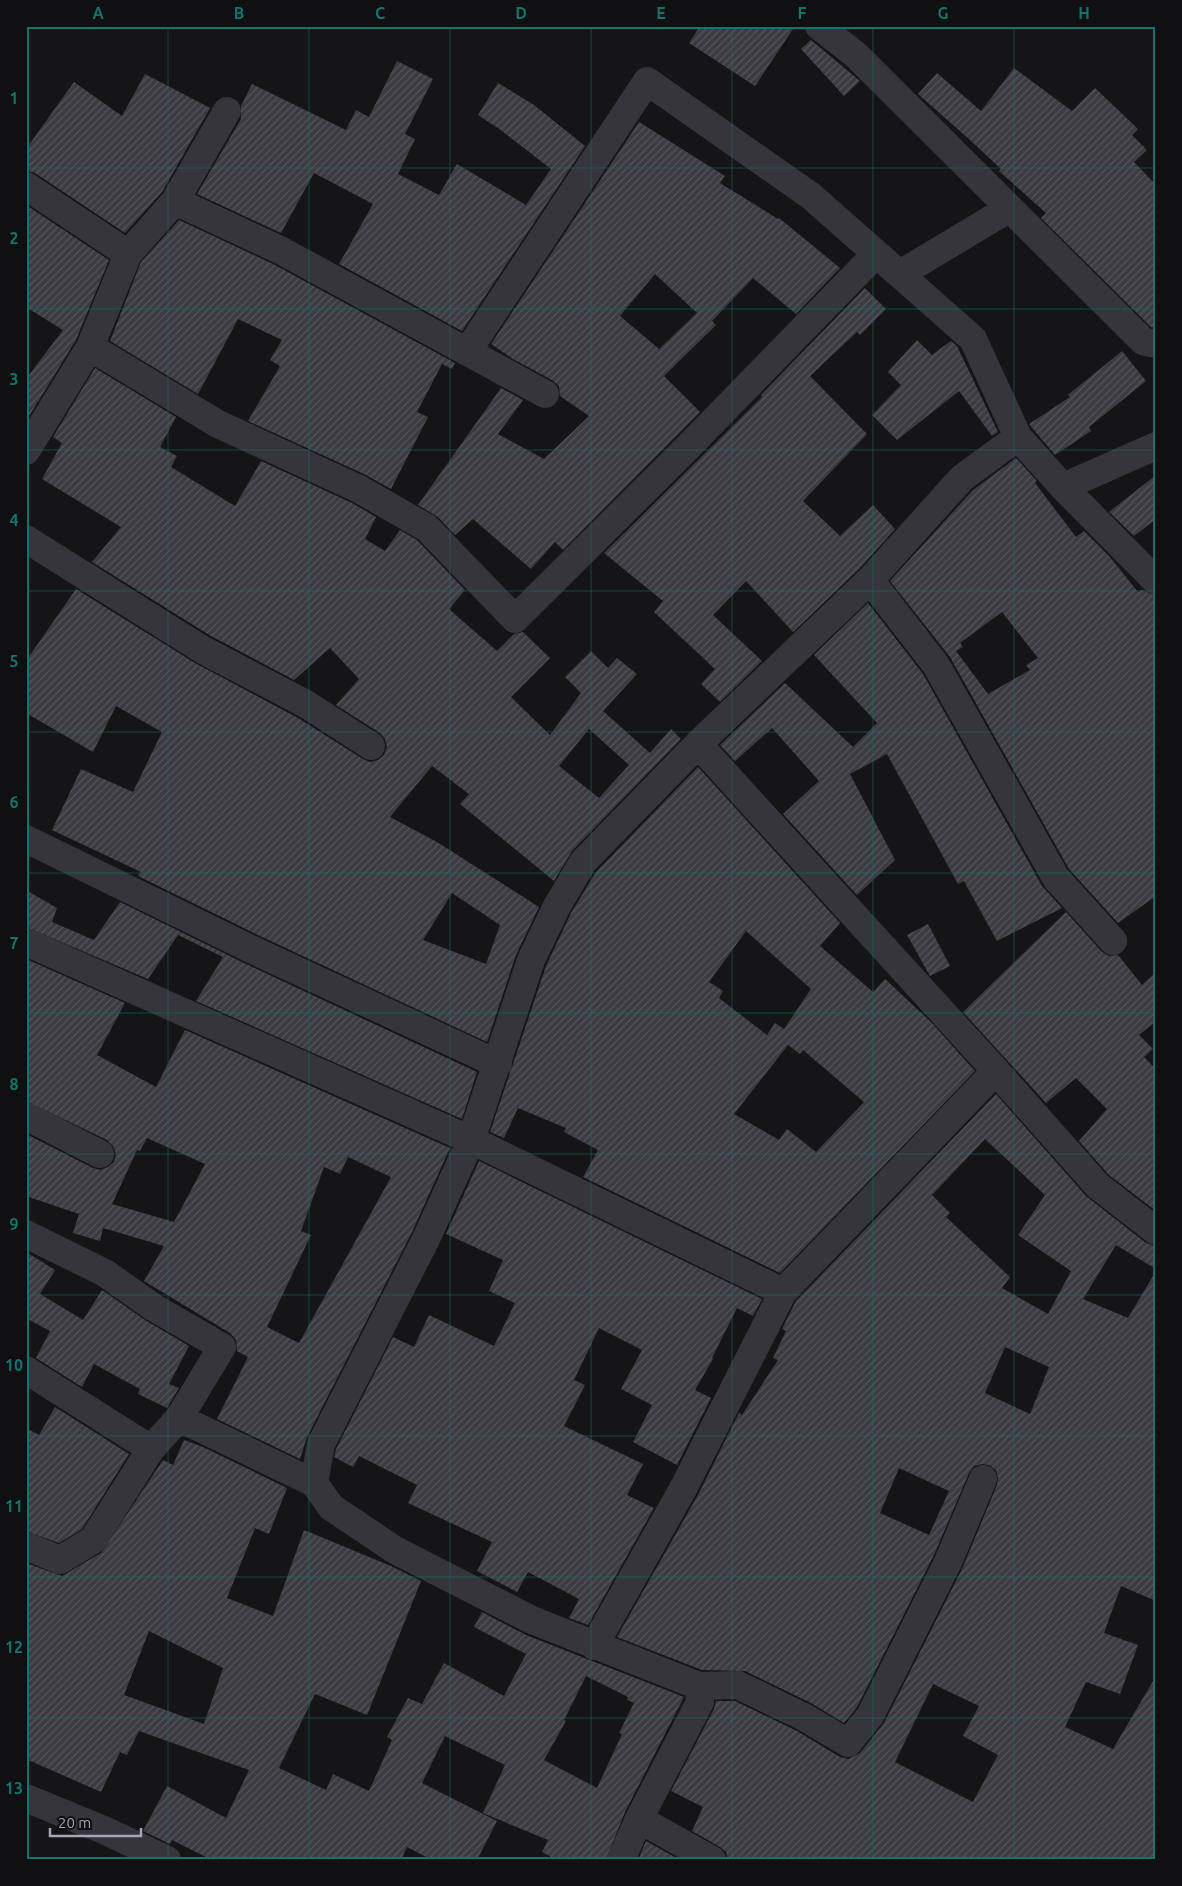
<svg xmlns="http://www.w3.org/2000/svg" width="1182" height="1886" viewBox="0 0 1182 1886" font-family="Ubuntu,sans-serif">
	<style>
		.building { fill: url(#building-hatch); fill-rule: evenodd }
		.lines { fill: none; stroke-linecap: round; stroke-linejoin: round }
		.minor { stroke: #35353b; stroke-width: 28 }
		.grid { fill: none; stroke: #0f766e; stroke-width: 1; stroke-opacity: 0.55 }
		.neatline { fill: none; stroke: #0f766e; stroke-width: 2 }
		.grid-label { font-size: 16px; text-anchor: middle; font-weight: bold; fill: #0f766e }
	</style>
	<defs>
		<pattern id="building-hatch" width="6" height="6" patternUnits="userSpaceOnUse" patternTransform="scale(1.25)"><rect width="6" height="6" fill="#3c3b41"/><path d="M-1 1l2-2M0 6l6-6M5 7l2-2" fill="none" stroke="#55545a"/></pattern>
	</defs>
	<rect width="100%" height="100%" fill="#151416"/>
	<path class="building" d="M700,26H795L755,86L689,43Z
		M811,40L860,81L844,96L801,49Z
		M397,61L433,79L405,134L415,139L398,174L439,195L457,164L526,205L551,169L498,128L478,115L498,83L534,105L585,146L462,331L339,264L373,204L314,173L281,233L197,194L241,119V106L252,84L346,130L356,110L369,117Z
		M1014,68L1072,111L1095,88L1138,129L1132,135L1147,150L1134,162L1156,185V328L1151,327L1041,218L1046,213L999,171L1001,169L970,140L918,94L937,73L981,111Z
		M145,74L210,108L162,192L125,233L35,173L26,170V149L74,82L122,116Z
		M639,122L725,176L720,183L778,219L779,218L840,268L796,314L753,278L712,321L716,325L664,376L700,412L563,550L555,542L531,569L473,519L455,535L438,517L418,505L501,388L523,400L498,434L544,459L589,416L560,396L559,386L552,380L513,359L491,344ZM655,274L697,313L659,349L620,316Z
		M26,205L109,260L76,340L26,421V379L63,330L26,307Z
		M179,220L273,264L455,363L452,369L442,364L417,412L428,417L391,489L366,475L248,421L280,366L270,360L282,340L238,319L198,394L110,341L141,262Z
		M865,288L886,309L860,335L857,332L810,376L867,434L803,501L840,536L873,505L895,529L859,569L793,632L746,581L713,615L762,661L720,702L701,684L715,669L654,612L663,601L604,553L762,397L761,395Z
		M917,340L932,355L951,341L957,346L998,432L992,436L959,391L897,440L872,415L901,385L888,372Z
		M1122,351L1146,381L1089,427L1091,431L1055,455L1029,424L1070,397L1068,395Z
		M95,368L176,417L160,447L177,456L171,467L235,506L261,461L352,503L376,517L365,539L385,551L400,530L417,540L465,590L449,609L497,651L514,634L523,632L550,658L511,697L550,735L581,693L565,677L591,651L608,668L617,658L637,674L603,711L650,753L671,729L681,739L572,851L554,881L460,804L469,794L432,766L390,817L437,842L539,907L516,955L487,1042L260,936L138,876L141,872L52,830L81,769L133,792L162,732L116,706L93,752L26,713V661L76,589L195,663L298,718L363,759L370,762L378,760L384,755L387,747L385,739L380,733L336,705L359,679L330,648L294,680L211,636L92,562L121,527L42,479L62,443L53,437ZM589,729L629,765L599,798L559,766ZM452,893L500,925L486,964L423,940Z
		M1016,458L1037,481L1035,483L1076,537L1084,531L1109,556L1138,592L1142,590L1156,596V896L1118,923L1069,869L950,657L890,581L973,490ZM1002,612L1038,658L1026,665L1030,670L988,694L956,651L963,647L960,643Z
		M1156,475V519L1134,536L1109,512Z
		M868,603L923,674L1042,886L1062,908L997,941L964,881L958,884L887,754L850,774L895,860L857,895L783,814L819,781L772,728L735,761L720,745L785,683L853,747L877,723L814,655Z
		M698,767L840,923L820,946L873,992L885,979L931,1022L975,1071L780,1273L583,1177L598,1150L564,1132L566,1128L518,1108L504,1138L490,1132L546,966L571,913L596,872ZM746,931L811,989L784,1029L775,1023L767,1035L719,998L723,991L709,982ZM788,1045L800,1054L803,1050L864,1102L816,1152L787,1129L779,1140L734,1114Z
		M26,890L57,908L52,922L94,940L120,902L246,964L477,1072L462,1119L196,1001L223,957L178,935L148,979L26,927Z
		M1066,912L1102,952L1109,956L1118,955L1142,985L1156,972V1021L1139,1035L1153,1049L1144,1057L1156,1069V1211L1109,1175L1079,1141L1107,1109L1076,1078L1046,1103L963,1012Z
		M928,924L950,966L930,976L907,935Z
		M26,959L125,1003L97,1055L156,1087L185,1030L450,1148L412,1232L307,1437L300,1459L217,1419L248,1357L237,1351L236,1340L230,1333L144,1281L164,1246L103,1228L100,1241L73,1233L79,1214L26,1196V1134L93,1168L100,1170L108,1167L114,1162L116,1154L113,1146L107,1140L26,1101ZM147,1138L205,1164L174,1222L112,1204L137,1150L140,1151ZM348,1157L391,1177L299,1343L267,1327L311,1235L301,1231L324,1167L340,1174Z
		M996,1094L1086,1196L1146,1243L1156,1246V1269L1116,1245L1083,1299L1128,1318L1156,1271V1601L1121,1586L1104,1633L1138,1645L1120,1694L1086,1682L1065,1727L1113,1749L1156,1676V1860H728L726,1852L720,1847L692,1831L703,1807L671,1791L714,1709L716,1701H735L797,1731L840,1757L848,1759L860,1753L884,1723L962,1569L997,1485L998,1478L996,1470L989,1465L982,1464L974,1466L969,1473L934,1555L857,1707L844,1723L811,1703L745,1671L702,1670L617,1637L698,1495L739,1413L742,1415L778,1360L773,1358L786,1331L782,1329L796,1301ZM985,1139L1045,1195L1018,1235L1071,1271L1048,1314L1002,1288L1010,1277L946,1217L950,1213L932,1195ZM1005,1347L1049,1367L1030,1414L985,1393ZM899,1468L949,1491L929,1535L880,1513ZM933,1684L979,1706L963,1736L998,1755L973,1802L895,1762Z
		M479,1161L762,1299L753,1316L737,1308L712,1358L713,1359L695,1390L711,1398L677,1465L633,1442L652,1405L621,1389L642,1350L599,1328L574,1380L585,1385L564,1426L643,1464L627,1495L654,1508L588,1625L569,1618L579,1599L528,1572L517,1592L477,1571L492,1542L408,1503L417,1485L359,1456L353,1467L334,1457L336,1449L393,1337L414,1347L429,1315L494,1346L515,1303L489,1291L503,1260L446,1234Z
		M26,1252L55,1270L40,1294L83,1320L102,1290L145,1320L189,1346L169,1384L179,1388L167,1408L138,1394L140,1389L94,1364L82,1387L36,1358L50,1331L26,1318Z
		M55,1407L129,1454L82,1529L59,1543L26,1531V1428L39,1435Z
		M184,1440L203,1447L287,1488L269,1534L255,1528L227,1598L273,1616L304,1530L391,1566L421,1581L367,1715L315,1694L279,1768L326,1790L333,1774L369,1791L392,1740L387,1737L408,1698L422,1704L444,1663L504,1696L526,1654L474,1627L482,1612L526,1635L684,1697L625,1812L606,1860H557L542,1852L548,1840L483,1813L505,1765L445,1736L422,1783L497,1821L477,1860H432L407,1847L401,1860H212L172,1840L170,1844L143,1831L167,1786L226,1818L249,1770L139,1731L127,1755L120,1752L101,1792L26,1759V1563L62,1576L101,1553L163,1460L173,1465ZM149,1631L223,1668L204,1724L124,1695ZM586,1676L628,1697L627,1700L634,1703L619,1733L622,1734L597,1788L544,1760L566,1721L564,1720Z
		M646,1841L680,1860H638Z"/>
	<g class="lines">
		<path class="minor" d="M819,26L856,55L1143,341L1156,344
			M26,186L128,254
			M175,201L280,250L545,394
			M900,274L1010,208
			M90,347L218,424L359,489L427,528L515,619L689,446L876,254
			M467,352L647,81L811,196L973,339L1018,437L1063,487L1156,581
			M26,451L90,347L128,254L175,201L227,111
			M1063,487L1156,446
			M26,539L203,650L306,704L371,746
			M870,580L936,665L1056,878L1113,941
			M698,744L996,1071L1098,1186L1156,1231
			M26,839L253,950L498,1064
			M26,942L471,1140L783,1292
			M26,1116L100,1154
			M26,1234L105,1273L153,1307L222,1347L179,1418L151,1449L93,1540L60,1560L26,1546
			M26,1370L151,1449
			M179,1418L314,1483
			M594,1646L684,1487L783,1292L996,1071
			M699,1686L738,1685L804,1717L848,1743L870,1716L948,1562L983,1479
			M26,1798L106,1831L167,1860
			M639,1819L712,1860
			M621,1860L639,1819L700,1702L699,1686L532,1620L395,1550L331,1507L314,1483L321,1444L426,1239L471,1140L531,960L557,906L583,862L698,744L870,580L962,478L1018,437"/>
	</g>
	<path class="grid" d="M168,26V1860M309,26V1860M450,26V1860M591,26V1860M732,26V1860M873,26V1860M1014,26V1860M26,168H1156M26,309H1156M26,450H1156M26,591H1156M26,732H1156M26,873H1156M26,1013H1156M26,1154H1156M26,1295H1156M26,1436H1156M26,1577H1156M26,1718H1156"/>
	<rect width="1182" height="1886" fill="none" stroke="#100f11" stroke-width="55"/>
	<path d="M50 1828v8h91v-8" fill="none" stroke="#a5a6b7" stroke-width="2.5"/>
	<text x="58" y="1828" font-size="15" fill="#a5a6b7" stroke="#100f11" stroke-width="4" paint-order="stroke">20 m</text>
	<rect x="28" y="28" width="1126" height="1830" class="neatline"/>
	<g class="grid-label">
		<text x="98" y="19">A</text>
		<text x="239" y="19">B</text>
		<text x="380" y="19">C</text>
		<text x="521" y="19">D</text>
		<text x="661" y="19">E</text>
		<text x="802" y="19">F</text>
		<text x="943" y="19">G</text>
		<text x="1084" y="19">H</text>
		<text x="14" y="104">1</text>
		<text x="14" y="244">2</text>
		<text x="14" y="385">3</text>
		<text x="14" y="526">4</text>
		<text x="14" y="667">5</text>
		<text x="14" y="808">6</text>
		<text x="14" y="949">7</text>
		<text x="14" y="1090">8</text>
		<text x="14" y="1230">9</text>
		<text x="14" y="1371">10</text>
		<text x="14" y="1512">11</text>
		<text x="14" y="1653">12</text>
		<text x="14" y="1794">13</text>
	</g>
</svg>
